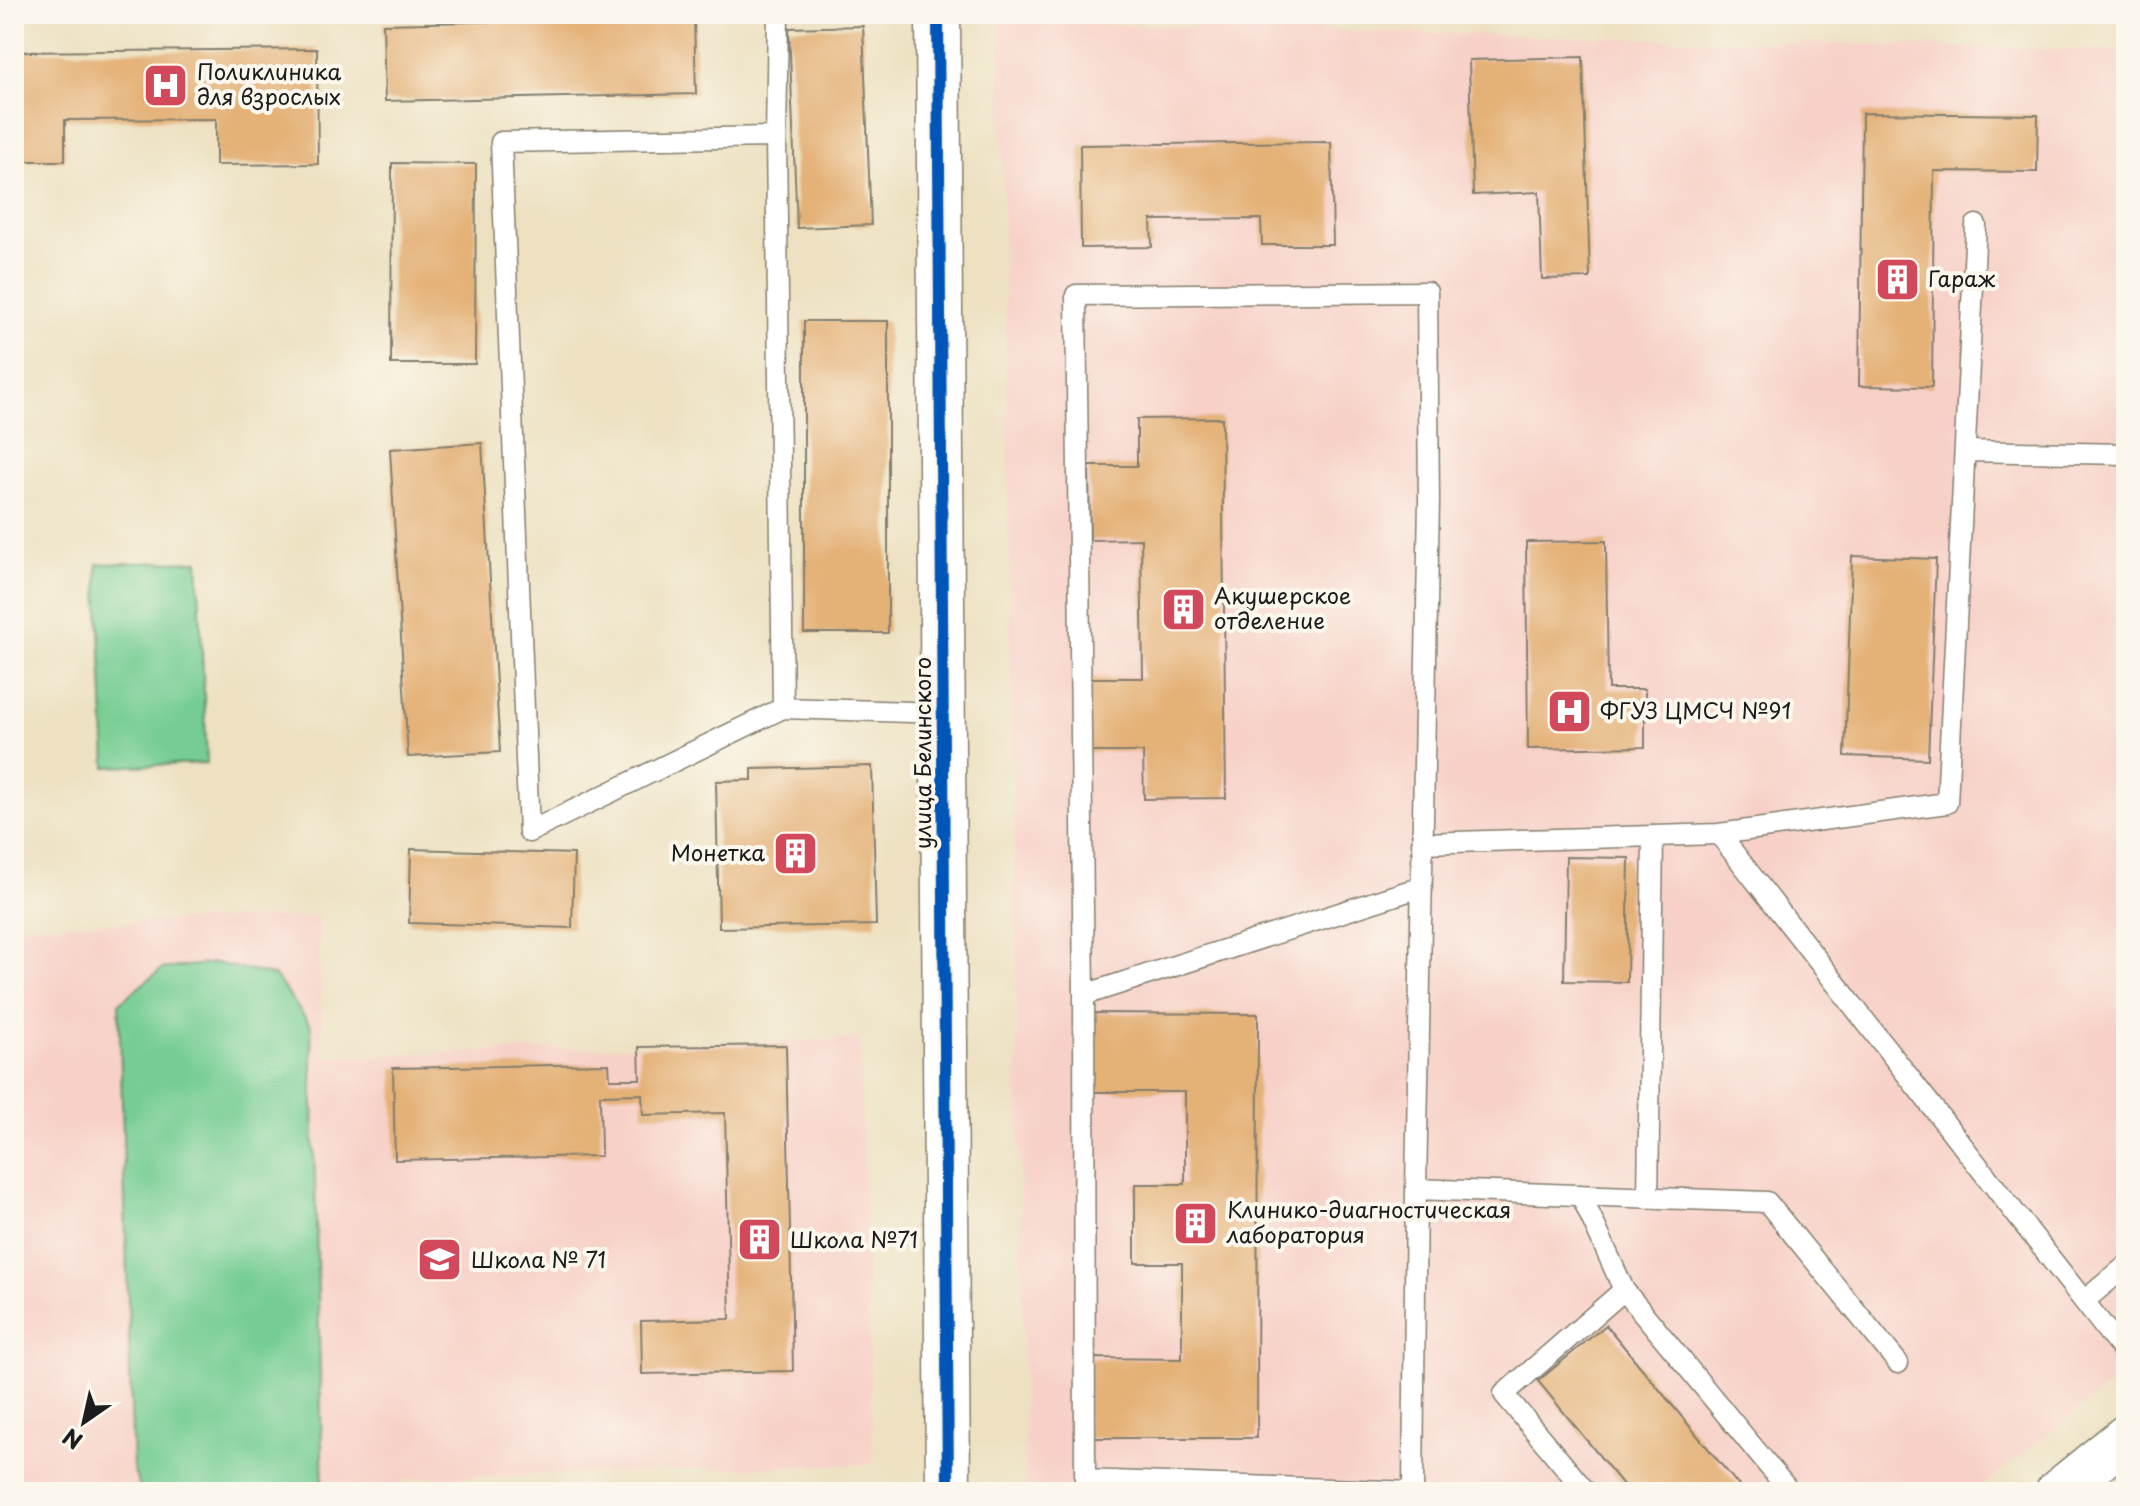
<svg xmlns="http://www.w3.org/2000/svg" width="2140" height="1506" viewBox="0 0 2140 1506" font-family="'Playpen Sans',sans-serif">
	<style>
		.built { fill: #f7d1c8 }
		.green { fill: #76cd93; stroke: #497458; stroke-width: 2 }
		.building { fill: #e4b177 }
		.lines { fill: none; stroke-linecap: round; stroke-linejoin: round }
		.service-casing { stroke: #847e6e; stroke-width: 23 }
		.tertiary-casing { stroke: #847e6e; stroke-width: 47 }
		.secondary-casing { stroke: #847e6e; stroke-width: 47 }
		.service { stroke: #fff; stroke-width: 20 }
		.tertiary { stroke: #fff; stroke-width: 44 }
		.secondary { stroke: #fff; stroke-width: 44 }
		.cycleway-casing { stroke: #fbf7ec; stroke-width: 17 }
		.cycleway { stroke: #0057b8; stroke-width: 12 }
		.labels { text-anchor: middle; stroke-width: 8; stroke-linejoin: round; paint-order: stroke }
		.poi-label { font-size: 22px; fill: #1c1c1c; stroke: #fbf7ec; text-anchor: start }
		.street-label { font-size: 22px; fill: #1c1c1c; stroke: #fbf7ec }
	</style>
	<rect width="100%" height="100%" fill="#fbf7ec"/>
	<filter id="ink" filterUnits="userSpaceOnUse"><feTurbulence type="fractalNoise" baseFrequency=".0125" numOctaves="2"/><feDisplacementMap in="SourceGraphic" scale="16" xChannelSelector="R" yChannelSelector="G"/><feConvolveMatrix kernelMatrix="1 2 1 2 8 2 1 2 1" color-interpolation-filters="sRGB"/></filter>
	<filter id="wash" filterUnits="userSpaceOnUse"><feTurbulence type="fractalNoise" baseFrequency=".006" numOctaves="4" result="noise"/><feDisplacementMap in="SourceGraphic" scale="32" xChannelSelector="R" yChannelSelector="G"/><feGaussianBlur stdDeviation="1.8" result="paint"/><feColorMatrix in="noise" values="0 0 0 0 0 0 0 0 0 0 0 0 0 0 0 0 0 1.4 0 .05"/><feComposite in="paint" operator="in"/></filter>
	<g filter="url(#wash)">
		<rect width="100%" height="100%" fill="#ede1c1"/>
		<path class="built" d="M1000,22L2126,51V1372L1975,1492H1025Z
			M318,916L323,1057L859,1039L873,1464L406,1479L399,1492H14V926Z"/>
		<path class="green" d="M198,561L207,763L106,767L97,564Z
			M215,963L275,976L311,1026L323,1492H142L133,1469L119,1003L162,969Z"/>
		<g id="blocks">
			<path class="building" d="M694,17L696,94L385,101L383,24Z
				M863,26L871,225L797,228L789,28Z
				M317,49L318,164L216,165V119L65,120V161H14V52Z
				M1583,57L1590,278L1542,279L1539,192L1473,195L1469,60Z
				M1862,113L2038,115L2037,172L1934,171L1932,387L1859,386Z
				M1331,142L1333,245H1262L1261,219L1151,220L1152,247L1081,248L1080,145Z
				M392,163L476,164L475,364H391Z
				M804,321H888V633H804Z
				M1222,418L1226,798L1144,799L1143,752H1087V678H1143L1141,539L1090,540L1089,466H1137V419Z
				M482,443L500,752L408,757L390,449Z
				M1606,541L1608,689H1645V747L1528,749L1526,542Z
				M1852,556L1936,559L1928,759L1845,756Z
				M872,766L876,925L719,928L716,781L752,780V769Z
				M411,849L574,854L572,928L409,923Z
				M1566,857L1629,858L1627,982L1564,981Z
				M1090,1013L1258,1014L1257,1438H1087L1088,1358L1182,1359V1263H1135V1184H1185V1092H1090Z
				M786,1045L793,1371L642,1374L641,1321L730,1319L725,1113L643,1115L642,1094L600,1095L601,1156L395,1160L393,1068L609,1064L610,1079H640L639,1047Z
				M1606,1325L1744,1492H1629L1538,1381Z"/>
		</g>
	</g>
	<g filter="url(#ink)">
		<use href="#blocks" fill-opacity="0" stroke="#847e6e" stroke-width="2"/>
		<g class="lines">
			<defs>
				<path id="service" d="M776,137L778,14
					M1965,451L2126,454
					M783,708L529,832L501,142L776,137L783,708L943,713
					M1719,834L1947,803L1976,225
					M1422,843L1719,834L2126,1355
					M1084,995L1076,295L1427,292L1429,500L1416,1189L1413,1492
					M1416,1189L1767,1202L1898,1363
					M1581,1195L1624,1290
					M1648,1198L1653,836
					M2084,1301L2126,1266
					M1413,1492L1085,1480L1084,995L1421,887
					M1586,1492L1504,1394L1624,1290L1790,1492"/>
				<path id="tertiary" d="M938,14L948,1492"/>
				<path id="secondary" d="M2058,1492L2126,1437"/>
			</defs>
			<use href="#service" class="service-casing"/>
			<use href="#tertiary" class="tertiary-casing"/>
			<use href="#secondary" class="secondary-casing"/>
			<use href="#service" class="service"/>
			<use href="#tertiary" class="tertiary"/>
			<use href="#secondary" class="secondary"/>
			<defs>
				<path id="cycleway" d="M938,14L948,1492"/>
			</defs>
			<use href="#cycleway" class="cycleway-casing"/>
			<use href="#cycleway" class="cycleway"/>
		</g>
	</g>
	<defs>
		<symbol id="hospital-square" viewBox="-11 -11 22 22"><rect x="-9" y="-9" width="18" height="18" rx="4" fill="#d1495b" stroke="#fbf7ec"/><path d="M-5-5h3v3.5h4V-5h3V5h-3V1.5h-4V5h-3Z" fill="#fff"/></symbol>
		<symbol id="building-square" viewBox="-11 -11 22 22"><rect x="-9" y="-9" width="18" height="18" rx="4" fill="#d1495b" stroke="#fbf7ec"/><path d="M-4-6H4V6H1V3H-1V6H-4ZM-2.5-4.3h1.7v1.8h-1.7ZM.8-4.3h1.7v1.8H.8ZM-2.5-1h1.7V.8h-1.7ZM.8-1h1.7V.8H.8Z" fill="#fff"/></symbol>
		<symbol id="school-square" viewBox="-11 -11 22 22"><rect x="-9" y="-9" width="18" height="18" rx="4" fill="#d1495b" stroke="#fbf7ec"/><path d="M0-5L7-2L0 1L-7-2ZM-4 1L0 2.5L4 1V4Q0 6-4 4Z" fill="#fff"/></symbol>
	</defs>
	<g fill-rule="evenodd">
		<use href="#hospital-square" x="140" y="60" width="51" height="51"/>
		<use href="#building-square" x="1872" y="254" width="51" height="51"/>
		<use href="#building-square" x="1158" y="584" width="51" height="51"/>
		<use href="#hospital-square" x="1544" y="686" width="51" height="51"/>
		<use href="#building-square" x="770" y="828" width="51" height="51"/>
		<use href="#building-square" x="1170" y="1198" width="51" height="51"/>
		<use href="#building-square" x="734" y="1214" width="51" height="51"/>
		<use href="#school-square" x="414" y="1234" width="51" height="51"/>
	</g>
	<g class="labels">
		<g class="poi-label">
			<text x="197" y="80">Поликлиника<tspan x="197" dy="25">для взрослых</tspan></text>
			<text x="1928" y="287">Гараж</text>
			<text x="1214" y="604">Акушерское<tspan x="1214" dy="25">отделение</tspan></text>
			<text x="1600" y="719">ФГУЗ ЦМСЧ №91</text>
			<text x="765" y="861" text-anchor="end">Монетка</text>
			<text x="1227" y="1218">Клинико-диагностическая<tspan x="1227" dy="25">лаборатория</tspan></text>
			<text x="790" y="1248">Школа №71</text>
			<text x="471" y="1268">Школа № 71</text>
		</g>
		<g class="street-label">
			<text transform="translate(923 753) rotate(-90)" y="8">улица Белинского</text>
		</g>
	</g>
	<rect width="2140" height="1506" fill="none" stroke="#fbf7ec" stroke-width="48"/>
	<g transform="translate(84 1422) rotate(214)" stroke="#fbf7ec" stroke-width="6" paint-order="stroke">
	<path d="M0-6L14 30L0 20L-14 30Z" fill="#1c1c1c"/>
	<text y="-12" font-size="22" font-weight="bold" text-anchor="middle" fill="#1c1c1c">N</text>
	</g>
</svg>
